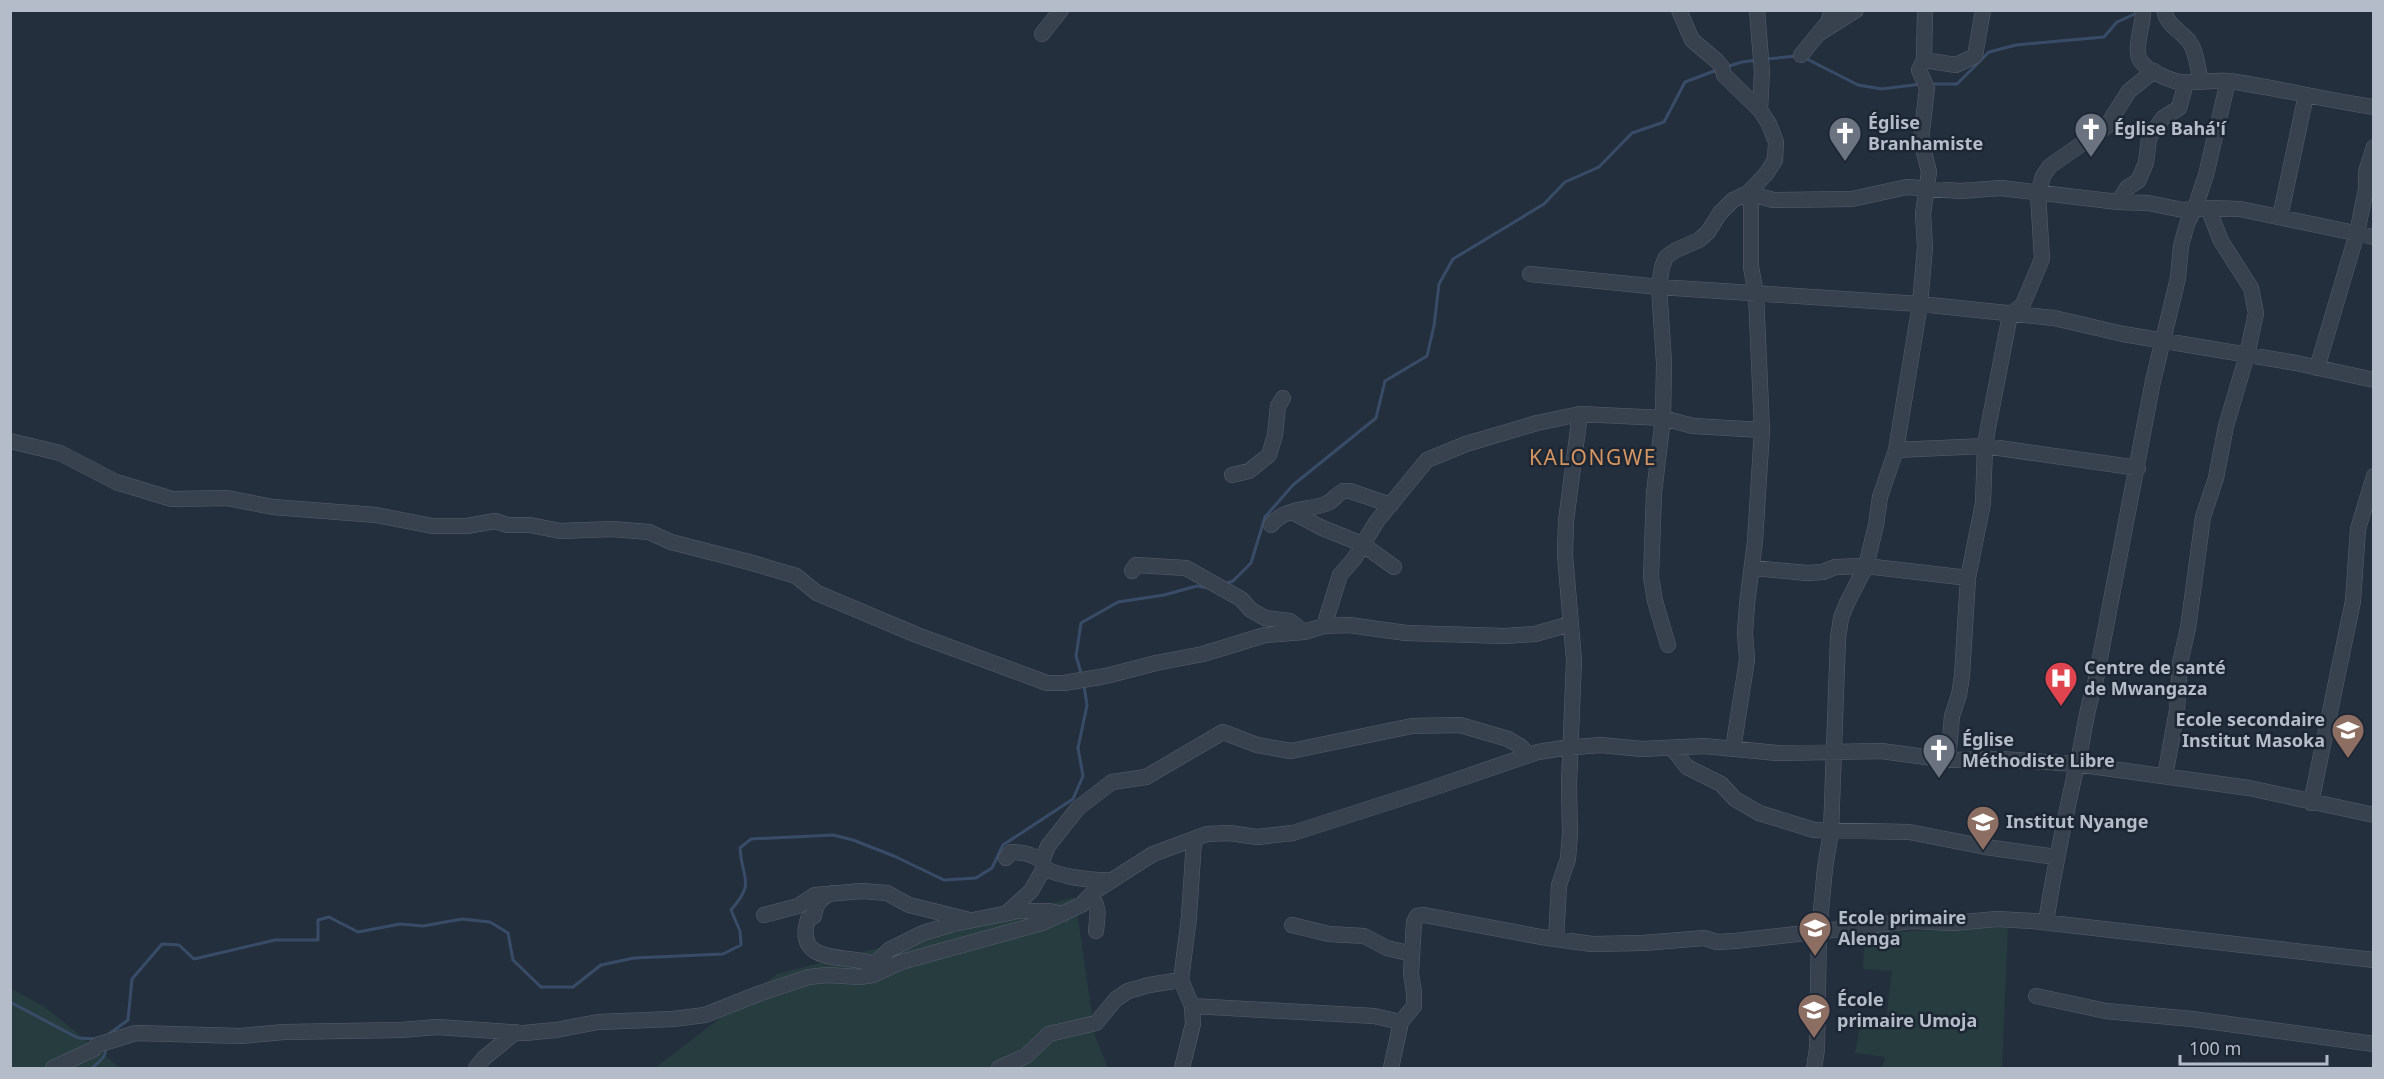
<svg xmlns="http://www.w3.org/2000/svg" width="2384" height="1079" viewBox="0 0 2384 1079" font-family="'Noto Sans',sans-serif">
	<style>
		.green { fill: #263c3f }
		.lines { fill: none; stroke-linecap: round; stroke-linejoin: round }
		.stream { stroke: #394c67; stroke-width: 3 }
		.minor-casing { stroke: #565f6c; stroke-width: 16 }
		.minor { stroke: #38414e; stroke-width: 15 }
		.labels { text-anchor: middle; stroke-width: 5; stroke-linejoin: round; paint-order: stroke }
		.poi-label { font-size: 18px; font-weight: bold; fill: #b4bcc9; stroke: #1d2633; text-anchor: start }
		.quarter-label { font-size: 21px; letter-spacing: 1.5px; fill: #d59563; stroke: #1d2633 }
	</style>
	<rect width="100%" height="100%" fill="#242f3e"/>
	<path class="green" d="M1075,897L1095,1036L1108,1068H655L777,974Z
		M2008,927L2002,1068H1882L1885,1057L1855,1053L1862,1018L1886,1020L1892,971L1863,969L1865,933Z
		M10,988L45,1007L120,1068H11Z"/>
	<g class="lines">
		<path class="stream" d="M1805,58L1858,85L1882,89L1921,84
			M1767,59L1796,56
			M1726,67L1742,62L1758,60
			M1930,84H1957L1989,52L2016,45L2104,37L2117,22L2137,13
			M1225,584L1233,581L1251,563L1265,517L1293,485L1376,418L1385,381L1427,356L1434,326L1439,284L1453,259L1544,204L1565,182L1599,167L1632,133L1664,122L1685,82L1717,70
			M1082,676L1076,656L1081,623L1118,602L1164,595L1197,586L1210,588
			M10,1002L78,1038L96,1039
			M109,1034L128,1020L132,979L162,944L179,945L194,959L275,940H318V920L329,917L358,932L400,924L423,926L462,919L490,922L508,933L513,960L541,987H573L601,965L634,958L723,954L741,945L740,931L731,910C756,881 742,881 740,848L751,839L833,835L853,840L894,856L944,880L976,878L992,868L1003,845L1073,799L1083,776L1078,748L1087,705L1084,686
			M92,1068C98,1062 108,1057 105,1046"/>
		<defs>
			<path id="minor" d="M1679,10L1692,40L1717,61L1722,67L1724,75L1760,110
				M2142,10L2143,15C2142,27 2134,49 2140,60C2146,70 2165,78 2175,81C2189,85 2212,79 2229,81C2278,88 2325,100 2374,107
				M2164,10C2167,25 2179,30 2188,40C2197,51 2197,67 2201,81
				M1820,33L1856,10
				M1042,34L1061,10
				M1801,55L1828,22L1832,10
				M1924,60L1956,65L1975,56L1983,10
				M1748,193L1773,200L1852,199L1907,187L1960,191L2001,188L2118,202L2148,203L2183,210L2208,208L2240,209L2374,237
				M2118,202L2127,188L2138,181L2146,163L2149,138L2163,118L2179,108L2186,83
				M2280,217L2306,95
				M1530,274L1659,287L1920,304L2054,318L2123,334L2296,363L2374,380
				M2317,368L2357,233L2366,189V172L2374,147
				M10,441L60,453L116,482L172,499L227,498L273,507L376,515L432,526H467L495,521L508,525H530L560,531L612,529L649,532L671,542L749,562L796,576L817,593L917,635L1047,683H1064L1106,676L1156,663L1203,654L1265,635L1304,632L1324,626L1349,625L1406,633L1505,636L1535,634L1570,624
				M1896,450L1985,446L2138,468
				M1232,475L1249,471L1269,455L1275,435L1278,406L1283,398
				M1292,512L1320,527L1362,544L1394,567
				M1271,525C1285,507 1309,511 1328,503C1333,500 1338,494 1343,491H1350L1391,505
				M1753,568L1807,573L1823,572L1835,567L1866,566L1968,578
				M1132,571L1136,565L1186,568L1241,599L1251,610L1265,618L1290,621L1304,632
				M1324,626L1340,575L1354,559L1377,521L1427,460L1466,444L1537,423L1580,414L1663,418L1693,426L1762,430
				M1668,645L1655,601L1651,577L1654,493L1663,418L1664,363L1659,287L1662,267L1666,257L1676,250L1699,240L1708,232L1720,213L1733,200L1748,193L1766,174L1775,160L1776,142L1769,124L1760,110L1762,72L1757,10
				M1672,748L1687,767L1721,784L1735,799L1759,813L1814,830L1909,832L1986,847L2056,857
				M1733,749L1747,660L1745,633L1747,604L1755,541L1762,430L1756,294L1751,267V205L1748,193
				M1948,760L1952,716L1959,695L1962,676L1968,578L1983,503L1985,446L1988,428L2010,315L2023,304L2042,259L2038,194L2043,176L2050,166L2106,127L2129,91L2154,71
				M2165,776L2177,710L2180,663L2188,628L2203,517L2216,478L2226,426L2247,355L2256,313L2251,288L2221,241L2208,208
				M2311,803L2353,601L2358,529L2374,476
				M1006,858L1011,852C1023,852 1033,854 1042,861L1044,868L1031,891L1008,912
				M1042,861L1048,846L1078,808L1112,782L1146,777L1223,732L1257,745L1291,751L1412,726L1460,725L1508,739L1520,746L1529,755
				M1044,868C1061,877 1091,881 1111,880
				M832,893C821,897 815,904 814,916L808,919C793,966 848,954 874,964L889,950L923,933L953,924L1018,911H1049L1063,914
				M1090,896C1101,907 1097,918 1096,931
				M764,915L798,906L815,895L862,891L887,893L909,905L966,919
				M2046,922C2055,864 2067,808 2080,751C2085,728 2087,706 2095,684L2153,381L2178,278L2181,246L2187,224L2195,208L2206,175L2228,81
				M1292,925L1329,934L1364,936L1387,948L1412,954
				M1556,939L1559,885L1568,859L1570,834L1569,784L1574,660L1565,555L1566,521L1580,414
				M2036,996L2106,1011L2192,1019L2374,1044
				M1192,1006L1374,1016L1401,1022
				M53,1068L94,1049L97,1045L136,1033L241,1036L284,1032L401,1030L437,1027L524,1033L556,1030L598,1022L673,1019L705,1015L758,994L809,977L827,975L860,977L873,975L901,962L1042,923L1081,905L1095,891L1153,854L1207,834L1229,833L1257,837L1293,833L1427,790L1538,752L1563,748L1601,745L1642,749L1704,746L1777,753L1881,751L1948,760L2001,759L2076,764L2249,788L2374,815
				M476,1068L484,1058L516,1032
				M999,1068L1026,1056L1049,1034L1096,1023L1116,999L1128,991L1149,985L1181,980
				M1182,1068L1193,1024L1192,1006L1181,980L1189,917L1194,840
				M1391,1068L1401,1022L1414,1006V992L1411,974L1414,922L1417,916L1424,915L1541,937L1592,944L1643,943L1704,938L1717,942L1735,941L1912,921L1953,923L1997,919L2033,921L2374,960
				M1814,1068L1817,1049L1819,931L1825,868L1831,832L1838,638L1841,618L1847,603L1866,566L1876,525L1880,497L1896,450L1920,304L1925,247L1923,214L1929,172L1921,140L1927,88L1919,70L1924,60L1925,10"/>
		</defs>
		<use href="#minor" class="minor-casing"/>
		<use href="#minor" class="minor"/>
	</g>
	<defs>
		<symbol id="church-pin" viewBox="-11 -11 22 30"><path d="M0 17L-7.5 6A9.5 9.5 0 1 1 7.5 6Z" fill="#6b7280" stroke="#1d2633"/><path d="M-1.2-6h2.4v3.5h3.3v2.4h-3.3V6h-2.4V-.1h-3.3v-2.4h3.3Z" fill="#fff"/></symbol>
		<symbol id="hospital-pin" viewBox="-11 -11 22 30"><path d="M0 17L-7.5 6A9.5 9.5 0 1 1 7.5 6Z" fill="#e0444e" stroke="#1d2633"/><path d="M-5-5h3v3.5h4V-5h3V5h-3V1.5h-4V5h-3Z" fill="#fff"/></symbol>
		<symbol id="school-pin" viewBox="-11 -11 22 30"><path d="M0 17L-7.5 6A9.5 9.5 0 1 1 7.5 6Z" fill="#8d6e63" stroke="#1d2633"/><path d="M0-5L7-2L0 1L-7-2ZM-4 1L0 2.5L4 1V4Q0 6-4 4Z" fill="#fff"/></symbol>
	</defs>
	<g fill-rule="evenodd">
		<use href="#church-pin" x="2072" y="110" width="38" height="52"/>
		<use href="#church-pin" x="1826" y="114" width="38" height="52"/>
		<use href="#hospital-pin" x="2042" y="659" width="38" height="52"/>
		<use href="#school-pin" x="2329" y="711" width="38" height="52"/>
		<use href="#church-pin" x="1920" y="731" width="38" height="52"/>
		<use href="#school-pin" x="1964" y="803" width="38" height="52"/>
		<use href="#school-pin" x="1796" y="909" width="38" height="52"/>
		<use href="#school-pin" x="1795" y="991" width="38" height="52"/>
	</g>
	<g class="labels">
		<g class="poi-label">
			<text x="1868" y="129">Église<tspan x="1868" dy="21">Branhamiste</tspan></text>
			<text x="2114" y="135">Église Bahá'í</text>
			<text x="2084" y="674">Centre de santé<tspan x="2084" dy="21">de Mwangaza</tspan></text>
			<text x="2325" y="726" text-anchor="end">Ecole secondaire<tspan x="2325" dy="21">Institut Masoka</tspan></text>
			<text x="1962" y="746">Église<tspan x="1962" dy="21">Méthodiste Libre</tspan></text>
			<text x="2006" y="828">Institut Nyange</text>
			<text x="1838" y="924">Ecole primaire<tspan x="1838" dy="21">Alenga</tspan></text>
			<text x="1837" y="1006">École<tspan x="1837" dy="21">primaire Umoja</tspan></text>
		</g>
		<g class="quarter-label">
			<text x="1593" y="465">KALONGWE</text>
		</g>
	</g>
	<rect width="2384" height="1079" fill="none" stroke="#b4bcc9" stroke-width="24"/>
	<path d="M2180 1055v9h147v-9" fill="none" stroke="#b4bcc9" stroke-width="3"/>
	<text x="2189" y="1055" font-size="18" fill="#b4bcc9" stroke="#1d2633" stroke-width="4.5" paint-order="stroke">100 m</text>
</svg>
